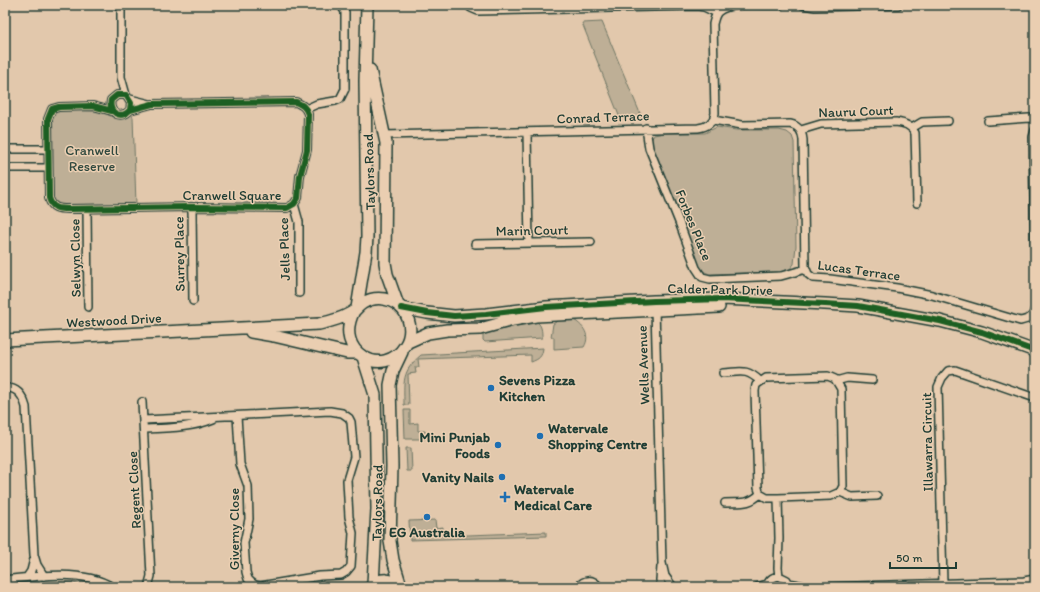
<svg xmlns="http://www.w3.org/2000/svg" width="1040" height="592" viewBox="0 0 1040 592" font-family="Itim,sans-serif">
	<style>
		.green { fill: #beaf96; stroke: #6e7665 }
		.lines { fill: none; stroke-linecap: round; stroke-linejoin: round }
		.street-casing { stroke: #1f3d34; stroke-width: 10 }
		.secondary-casing { stroke: #1f3d34; stroke-width: 14 }
		.street { stroke: #eaceb1; stroke-width: 7 }
		.secondary { stroke: #eaceb1; stroke-width: 11 }
		.cycleway-casing { stroke: #eaceb1; stroke-width: 8 }
		.cycleway { stroke: #1b5e20; stroke-width: 6 }
		.poi-dot { fill: #1f6fb2; stroke: #eaceb1; stroke-width: 1.5 }
		.labels { text-anchor: middle; stroke-width: 3; stroke-linejoin: round; paint-order: stroke }
		.street-label { font-size: 14px; fill: #1f3d34; stroke: #eaceb1 }
		.park-label { font-size: 14px; fill: #2f483e; stroke: #eaceb1 }
		.poi-label { font-size: 14px; font-weight: bold; fill: #1f3d34; stroke: #eaceb1; text-anchor: start }
	</style>
	<rect width="100%" height="100%" fill="#e2c8ac"/>
	<filter id="ink" filterUnits="userSpaceOnUse"><feTurbulence type="fractalNoise" baseFrequency=".025" numOctaves="2"/><feDisplacementMap in="SourceGraphic" scale="8" xChannelSelector="R" yChannelSelector="G"/><feConvolveMatrix kernelMatrix="1 2 1 2 8 2 1 2 1" color-interpolation-filters="sRGB"/></filter>
	<g filter="url(#ink)">
		<path class="green" d="M602,22L642,118H620L582,23Z
			M58,110L100,111L115,118H121L126,117L130,112L133,117L136,204L62,206L53,202L50,195L49,120L52,114Z
			M717,127L736,130H779L787,132L792,136L794,142L796,246L794,264L789,270L779,272L709,274L701,270L697,265L649,145L651,140L654,135L665,133H705Z
			M570,318C581,323 592,334 584,347L554,349V337H551L553,324L560,319Z
			M535,321C542,324 542,331 542,338L485,342L483,340V334L499,327Z
			M543,348C542,357 539,359 531,362V355L418,359L419,367H415L416,373L408,374L409,405H404C404,381 401,372 421,355Z
			M404,410H410V424L418,423V431H425V439H405Z
			M406,448H411L412,471H407Z
			M435,520L436,528L443,527V536L546,532V536L410,540L409,521Z
			M36,581L73,583L93,587H5V585Z"/>
		<g class="lines">
			<defs>
				<path id="street" d="M121,5V77L126,95
					M468,5L471,8L478,11L697,6L704,7L717,13
					M803,5L815,7L898,5
					M130,99L150,104
					M306,109L317,104L335,101L340,99L345,89V12L341,5
					M112,111L93,106L59,107L52,109L48,119L49,198C52,208 58,209 68,209L192,207L287,208L294,204L298,198L300,176L307,150L308,114C306,107 302,105 296,102L152,104L130,110C121,120 108,113 111,100L117,95H126L131,103L130,110
					M713,120L742,125L790,124C799,126 802,131 803,140L805,266L808,274L813,278L830,279L897,288L932,295L1020,321C1029,319 1033,318 1035,308
					M988,121L1029,118L1035,119
					M646,128L649,148L679,222L696,268L702,277L710,279L781,276L806,269
					M912,128L922,122L948,121
					M801,130L821,124L896,122C904,123 911,125 915,133L917,203
					M1035,130L1033,137L1035,260
					M527,132L529,243
					M384,135L698,128C707,127 714,122 715,113L713,24C714,20 715,15 718,12C729,1 765,6 780,5
					M5,149H48
					M5,168H48
					M294,204L299,222V293
					M192,207L193,301
					M87,209L88,307
					M475,244L591,242
					M655,309L662,563L665,576L673,587
					M723,373C741,372 746,368 760,381
					M828,376L835,379L841,389L843,486L840,492L831,496L778,498H767L760,494L758,488L755,391L756,385L766,378Z
					M836,381L847,378L872,380
					M5,388C18,387 23,396 26,407L34,555L37,565L44,576
					M142,402L151,576L148,587
					M144,420L330,411L342,413L349,418L351,422L354,457L347,480L349,517L353,533L351,566L346,572L341,575L320,576L260,586L255,585L251,582L248,579L246,572L244,543L249,519L248,486L240,464L237,416
					M144,429C168,428 191,428 213,419
					M840,492L852,497L877,496
					M778,498L779,538L778,568L779,576
					M725,503C740,502 749,505 760,494
					M661,567L660,580L662,587
					M27,577L31,571L34,559
					M5,580C36,576 84,569 112,587
					M789,583L808,587
					M943,584L938,387L942,378L948,371L955,370L1035,398
					M578,587C584,579 593,578 599,587
					M757,587L767,584
					M767,587C768,581 772,577 779,576L787,580L790,587
					M823,587L1024,581L1035,579"/>
				<path id="secondary" d="M370,70L386,143L385,263L387,274L398,305
					M357,308L366,252L367,237L365,81L367,5
					M401,308L427,313L454,316L486,314L546,307L654,301L723,299L825,304L858,306L940,321L982,332L1035,351
					M251,332L274,336L347,353H358
					M5,340L319,324C329,322 346,317 354,311C357,309 359,305 363,303C380,293 402,301 408,319C411,328 410,338 405,346C384,380 332,353 354,311
					M408,342L428,333L447,330L480,329L513,320L536,316L719,307
					M363,357L375,395L377,509L373,584
					M401,586L393,560L390,541L392,466L390,385L393,371L402,352
					M370,587C380,577 392,578 401,587"/>
			</defs>
			<use href="#street" class="street-casing"/>
			<use href="#secondary" class="secondary-casing"/>
			<use href="#street" class="street"/>
			<use href="#secondary" class="secondary"/>
			<defs>
				<path id="cycleway" d="M112,111L93,106L59,107L52,109L48,119L49,198C52,208 58,209 68,209L192,207L287,208L294,204L298,198L300,176L307,150L308,114C306,107 302,105 296,102L152,104L130,110C121,120 108,113 111,100L117,95H126L131,103L130,110
					M401,308L427,313L454,316L486,314L546,307L654,301L723,299L825,304L858,306L940,321L982,332L1035,351"/>
			</defs>
			<use href="#cycleway" class="cycleway-casing"/>
			<use href="#cycleway" class="cycleway"/>
		</g>
	</g>
	<g class="poi-dot">
		<circle cx="491" cy="388" r="4"/>
		<circle cx="540" cy="436" r="4"/>
		<circle cx="498" cy="445" r="4"/>
		<circle cx="502" cy="477" r="4"/>
		<path d="M503 491h4v4h4v4h-4v4h-4v-4h-4v-4h4z"/>
		<circle cx="427" cy="517" r="4"/>
	</g>
	<g class="labels">
		<g class="street-label">
			<text transform="translate(856 111) rotate(-2)" y="5">Nauru Court</text>
			<text transform="translate(603 117) rotate(-2)" y="5">Conrad Terrace</text>
			<text transform="translate(369 172) rotate(-92)" y="5">Taylors Road</text>
			<text x="232" y="200">Cranwell Square</text>
			<text transform="translate(694 225) rotate(68)" y="5">Forbes Place</text>
			<text transform="translate(532 230) rotate(-1)" y="5">Marin Court</text>
			<text transform="translate(284 249) rotate(-92)" y="5">Jells Place</text>
			<text transform="translate(179 254) rotate(-91)" y="5">Surrey Place</text>
			<text transform="translate(75 258) rotate(-91)" y="5">Selwyn Close</text>
			<text transform="translate(859 270) rotate(8)" y="5">Lucas Terrace</text>
			<text transform="translate(720 289) rotate(1)" y="5">Calder Park Drive</text>
			<text transform="translate(114 320) rotate(-3)" y="5">Westwood Drive</text>
			<text transform="translate(643 365) rotate(-92)" y="5">Wells Avenue</text>
			<text transform="translate(927 442) rotate(-91)" y="5">Illawarra Circuit</text>
			<text transform="translate(134 490) rotate(-93)" y="5">Regent Close</text>
			<text transform="translate(377 503) rotate(-89)" y="5">Taylors Road</text>
			<text transform="translate(234 529) rotate(-90)" y="5">Giverny Close</text>
		</g>
		<g class="park-label">
			<text x="92" y="155">Cranwell<tspan x="92" dy="16">Reserve</tspan></text>
		</g>
		<g class="poi-label">
			<text x="499" y="385">Sevens Pizza<tspan x="499" dy="16">Kitchen</tspan></text>
			<text x="548" y="433">Watervale<tspan x="548" dy="16">Shopping Centre</tspan></text>
			<text x="490" y="442" text-anchor="end">Mini Punjab<tspan x="490" dy="16">Foods</tspan></text>
			<text x="494" y="482" text-anchor="end">Vanity Nails</text>
			<text x="514" y="494">Watervale<tspan x="514" dy="16">Medical Care</tspan></text>
			<text x="427" y="537" text-anchor="middle">EG Australia</text>
		</g>
	</g>
	<rect width="1040" height="592" fill="none" stroke="#eaceb1" stroke-width="20"/>
	<rect x="10" y="10" width="1020" height="572" fill="none" stroke="#1f3d34" stroke-width="1.5" filter="url(#ink)"/>
	<path d="M890 562v6h66v-6" fill="none" stroke="#1f3d34" stroke-width="2"/>
	<text x="896" y="562" font-size="12" fill="#1f3d34" stroke="#eaceb1" stroke-width="3" paint-order="stroke">50 m</text>
</svg>
